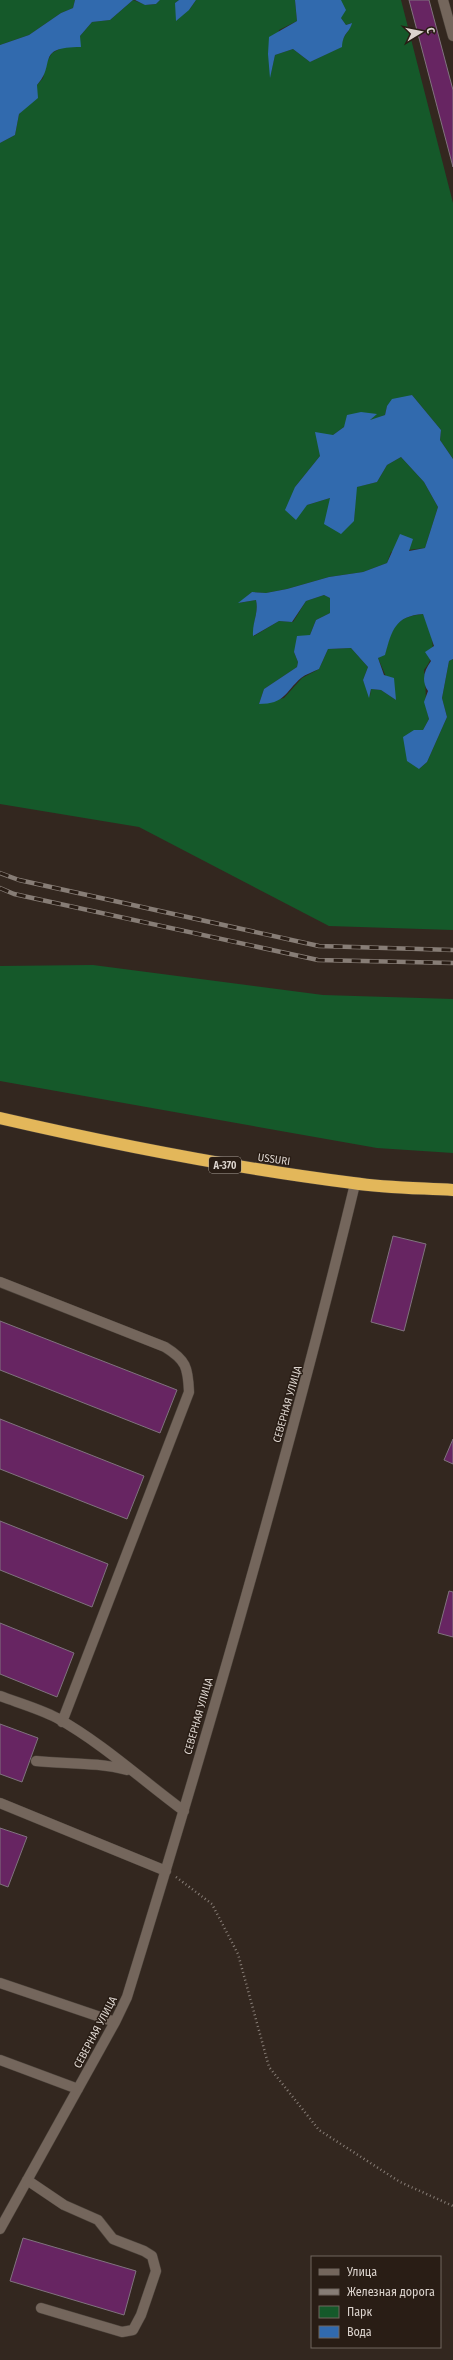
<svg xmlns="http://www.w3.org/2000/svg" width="453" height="2360" viewBox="0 0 453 2360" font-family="'Fira Sans Condensed',sans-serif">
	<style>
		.green { fill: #15592a }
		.water { fill: #316aae }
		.building { fill: #672562; stroke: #80737e }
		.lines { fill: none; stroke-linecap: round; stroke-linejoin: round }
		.minor-casing { stroke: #4c433b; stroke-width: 11 }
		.highway-casing { stroke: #4c433b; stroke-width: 13 }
		.path { stroke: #897f78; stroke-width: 2.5; stroke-dasharray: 1 3; stroke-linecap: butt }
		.minor { stroke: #74665c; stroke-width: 10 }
		.highway { stroke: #e3b75a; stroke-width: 12 }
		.rail-casing { stroke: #877d76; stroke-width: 4.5 }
		.rail { stroke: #291d15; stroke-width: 3; stroke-dasharray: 9; stroke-linecap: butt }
		.labels { text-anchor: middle; stroke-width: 3; stroke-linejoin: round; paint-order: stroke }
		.shield { fill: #291d15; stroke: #a69d96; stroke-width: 1 }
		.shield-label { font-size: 10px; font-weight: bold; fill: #dcd4ce }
		.street-label { font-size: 11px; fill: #dcd4ce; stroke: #291d15 }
	</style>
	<rect width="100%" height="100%" fill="#33271f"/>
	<path class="green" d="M0,0H75L73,8L61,13L29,35L0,45Z
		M133,0L146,5L156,4L160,0H179L175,3L189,10L196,0H295L297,21L279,30L270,77L275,55L293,49L310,62L341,47C343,33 350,33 351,23L346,25L341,18V0H401L453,203V459L440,440L441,430L412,395L387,406L385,415L369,421L376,414L344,427L333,435L320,456L295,487L307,505L330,498L354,521L356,487L377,482L387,465L401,457L424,482L438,507L425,548L391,552L387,563L363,572L329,577L287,589L266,593L252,592L239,603L256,600C259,613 252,622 254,636L279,621L293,622L306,601L324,595L330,598V613L316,620L310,635L294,652L298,662L297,667L264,689L259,704L284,698L302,678L319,669L328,649L351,648L368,667L363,680L370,696L371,689L381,690L396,700L378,658L385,654C392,629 394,617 423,614C432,634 439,651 424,670C427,687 424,702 429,719L423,730L419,769L427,762L447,717L442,698L449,661L453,659V930L329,926L139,827L0,804V143L15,135L19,114L27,106L37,85L43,78L46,63L52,53L63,47H80V36L92,22L110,20Z
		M93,965L323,995L453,999V1153L377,1148L0,1081V966Z"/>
	<path class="water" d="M75,0H133L110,20L92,22L80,36L81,47C34,47 57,64 37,85L38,98L19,114L15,135L0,143V45L29,35L61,13L73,8Z
		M135,0H160L156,4L145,5Z
		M179,0H196L189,10L176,21L175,3Z
		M295,0H341L346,10L341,18L346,25L352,23C349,34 343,32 342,47L310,62L293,49L275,55L270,78L268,54L269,37L297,21Z
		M412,395L441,430L440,440L453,459V659L449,661L442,698L447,717L427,762L419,769L407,761L403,737L414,730H423L429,719L424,702L428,691C421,680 424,671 431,661L425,652L434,646L423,614C395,616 392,630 385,655L378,658L384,675L394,678L396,700L381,690L371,689L369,698L363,680L368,667L351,648L328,649L319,669C313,672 306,674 301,678C285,692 285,704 259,704L264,689L297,667L298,662L294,652L297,636L310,635L316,620L330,613V598L324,595L306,601L292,622L279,621L253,636C252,622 259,613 256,600L238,603L252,592L266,593L287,589L329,577L363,572L387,563L400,534L413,539L409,551L425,548L438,507L424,482L401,457L387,465L377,482L357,487L354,521L341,534L324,524L330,498L307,505L296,520L285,510L295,487L320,456L315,432L333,435L344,427L347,415L361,412L377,414L370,420L385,415L387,406L392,399Z"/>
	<path class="building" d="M409,0H429L453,90V167Z
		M393,1236L426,1244L404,1331L371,1322Z
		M0,1321L177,1390L160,1433L0,1370Z
		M0,1419L144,1476L127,1519L0,1469Z
		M453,1439V1464L444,1460Z
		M0,1521L108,1564L92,1607L0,1570Z
		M449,1591L453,1592V1637L438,1633Z
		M0,1623L74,1653L57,1697L0,1674Z
		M0,1724L38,1738L22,1782L0,1774Z
		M0,1828L27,1837L8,1887L0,1884Z
		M23,2238L136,2271L124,2315L10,2281Z"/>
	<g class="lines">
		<defs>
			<path id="minor" d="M443,0L453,36
				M0,1282L165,1347C186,1360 188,1367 189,1392L62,1722
				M0,1696C19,1703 40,1709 57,1718C102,1743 142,1780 184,1811
				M36,1761C66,1764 98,1762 127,1770
				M0,1803L166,1871
				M0,1983L115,2022
				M0,2060L78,2089
				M27,2180L64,2205L98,2220L113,2239L144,2251L152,2256L156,2271L141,2315L133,2330L122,2332L41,2308
				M0,2229L115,2022L127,1997C210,1728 289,1457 355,1184"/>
			<path id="highway" d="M0,1118C117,1145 234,1168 353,1183C386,1188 420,1188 453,1190"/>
		</defs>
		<use href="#minor" class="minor-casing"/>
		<use href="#highway" class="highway-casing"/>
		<path class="path" d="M176,1877L212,1904L238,1954L269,2067L319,2130L400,2182L453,2206"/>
		<use href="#minor" class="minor"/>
		<use href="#highway" class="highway"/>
		<defs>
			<path id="rail" d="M0,873L19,880L319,946L453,950
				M0,888L14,894L318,960L453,963"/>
		</defs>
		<use href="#rail" class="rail-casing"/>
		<use href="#rail" class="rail"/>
	</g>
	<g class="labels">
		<rect class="shield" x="209" y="1157" width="32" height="16" rx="3"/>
		<g class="shield-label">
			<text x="225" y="1169">А-370</text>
		</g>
		<g class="street-label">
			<text transform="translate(274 1159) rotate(8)" y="4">USSURI</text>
			<text transform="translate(287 1404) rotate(-74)" y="4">СЕВЕРНАЯ УЛИЦА</text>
			<text transform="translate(198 1716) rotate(-74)" y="4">СЕВЕРНАЯ УЛИЦА</text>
			<text transform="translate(95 2032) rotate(-62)" y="4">СЕВЕРНАЯ УЛИЦА</text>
		</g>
	</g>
	<rect x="311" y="2256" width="130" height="92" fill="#291d15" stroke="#71665f"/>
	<rect x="319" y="2269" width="20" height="6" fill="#74665c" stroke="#71665f"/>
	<text x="347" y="2276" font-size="12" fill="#dcd4ce">Улица</text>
	<rect x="319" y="2289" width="20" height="6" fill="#877d76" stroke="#71665f"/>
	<text x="347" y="2296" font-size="12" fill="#dcd4ce">Железная дорога</text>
	<rect x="319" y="2306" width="20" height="12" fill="#15592a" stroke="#71665f"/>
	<text x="347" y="2316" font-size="12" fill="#dcd4ce">Парк</text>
	<rect x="319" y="2326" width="20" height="12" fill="#316aae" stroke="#71665f"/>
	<text x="347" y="2336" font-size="12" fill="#dcd4ce">Вода</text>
	<g transform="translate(421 32) rotate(80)" stroke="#291d15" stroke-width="3" paint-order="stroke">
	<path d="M0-3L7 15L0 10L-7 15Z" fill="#dcd4ce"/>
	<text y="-6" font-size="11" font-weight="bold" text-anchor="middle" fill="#dcd4ce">С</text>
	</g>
</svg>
